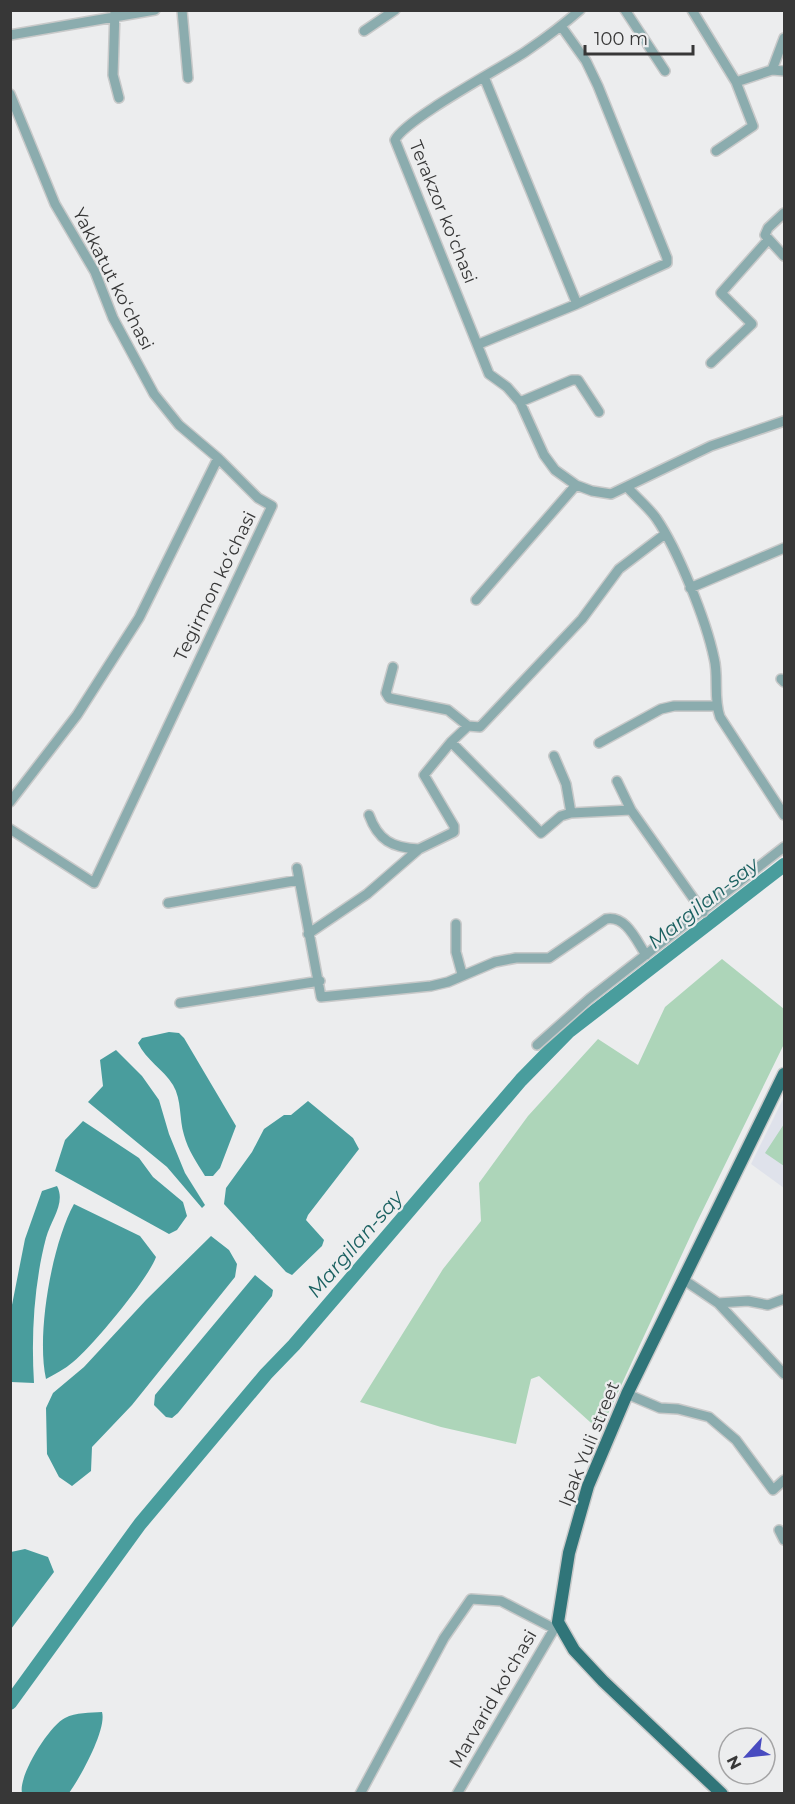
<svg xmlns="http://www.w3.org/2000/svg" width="795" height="1804" viewBox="0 0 795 1804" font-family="Montserrat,sans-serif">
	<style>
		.built { fill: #dfe2eb }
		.green { fill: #add5b9 }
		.water { fill: #499d9d }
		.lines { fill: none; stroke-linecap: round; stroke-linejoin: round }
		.river { stroke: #499d9d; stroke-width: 14 }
		.minor-casing { stroke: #c8c9c9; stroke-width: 12 }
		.major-casing { stroke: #c8c9c9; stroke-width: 15 }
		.minor { stroke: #8bacae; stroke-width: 9 }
		.major { stroke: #307579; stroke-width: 12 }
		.labels { text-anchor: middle; stroke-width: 4.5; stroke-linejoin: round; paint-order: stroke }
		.street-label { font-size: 18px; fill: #373737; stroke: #ecedee }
		.water-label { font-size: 20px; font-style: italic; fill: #1b6161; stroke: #ecedee }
	</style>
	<rect width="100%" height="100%" fill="#ecedee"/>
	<path class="built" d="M784,1097V1188L751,1164Z"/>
	<path class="green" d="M722,959L784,1009V1044L696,1224L600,1431L539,1376L531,1379L516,1444L441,1427L360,1402L443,1269L481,1221L479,1183L528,1116L598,1039L638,1065L665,1007Z
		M784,1124V1166L765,1153Z"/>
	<path class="water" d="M169,1032L179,1033L184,1038L236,1126L220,1168L213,1176H205C197,1163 188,1150 184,1135C179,1119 182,1100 173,1085C163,1069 146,1060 138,1043L142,1038Z
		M116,1050L142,1076L159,1100L169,1134L185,1173L205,1205L202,1208L167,1167L88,1102L103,1086L100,1060Z
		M308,1101L353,1138L359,1149L308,1215L306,1220L324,1240L322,1246L292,1275L286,1272L224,1204L226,1188L252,1152L264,1129L284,1115H291Z
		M83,1121L139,1158L153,1177L183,1202L187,1216L177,1230L169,1234L55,1171L65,1140Z
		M57,1186C66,1203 51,1220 46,1238C34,1284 31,1335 34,1383L11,1382V1310L25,1239L42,1191Z
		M74,1204L140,1236L156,1257C149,1278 92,1347 73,1362C65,1369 55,1374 46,1379C36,1334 52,1244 74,1204Z
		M211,1236L229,1250L237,1264L235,1277L132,1405L92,1447L91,1471L72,1486L59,1477L47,1454L46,1408L53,1393L84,1367L146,1300Z
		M255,1275L273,1290L272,1296L178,1413L172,1418L166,1417L154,1405L155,1395Z
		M25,1549L48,1557L54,1572L11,1629V1552Z
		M102,1712C107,1729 80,1778 69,1793H22C18,1776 49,1726 65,1718C76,1712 90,1713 102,1712Z"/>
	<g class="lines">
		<path class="river" d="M10,1703L140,1524L266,1374L294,1345L521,1080L568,1032L784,865"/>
		<defs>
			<path id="minor" d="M115,10L113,75L119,98
				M182,10L188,78
				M580,10C563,25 544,39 525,52C501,68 404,120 395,140L489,374L507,387L520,402L544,455L555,470L576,485L592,491L611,494L711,446L784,421
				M625,10L665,71
				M692,10L736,82L772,70L784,71
				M364,31L395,10
				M10,35L155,10
				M772,70L784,38
				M484,77L577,304
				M10,94L55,204L95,272L113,318L154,394L179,425L218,458L258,498L272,506L94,883L10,829
				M716,151L753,126L736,82
				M784,213L768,228L765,235L784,256
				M479,344L577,304L667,263V258L598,86L586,61L561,26
				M711,363L752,324L721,293L768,240
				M520,402L572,380H578L599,412
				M628,488C637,498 648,507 656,518C678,550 706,620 714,658C719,677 713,698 720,717L784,815
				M690,588L784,548
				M476,600L576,485
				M393,667L386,693L389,698L448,710L468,726
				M781,679L784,682
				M451,742L541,833L561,816L571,813L631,810
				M599,743L661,709L674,706H716
				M554,756L566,784L571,813
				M617,781L631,810L703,912
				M10,802L77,715L139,618L218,458
				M369,815C378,840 392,848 419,849
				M297,868L321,997L431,986L448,982L495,962L516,958H549L606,919C626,915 636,940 646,955
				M168,903L299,880
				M456,924V952L462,974
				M308,934L367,894L419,849L454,832V826L424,775L451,742L468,726L480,727L582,619L619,569L665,534
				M180,1003L320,981
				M537,1045L589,999L784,847
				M684,1280L718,1303L784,1374
				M718,1303L748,1301L768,1305L784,1299
				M627,1394L660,1408L678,1409L709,1417L736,1440L773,1490L784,1480
				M779,1530L784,1540
				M360,1794L444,1638L471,1599L501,1601L553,1628
				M457,1794L557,1624"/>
			<path id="major" d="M722,1794L603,1681L574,1650L558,1622L569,1553L588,1486L627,1394L784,1074"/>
		</defs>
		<use href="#minor" class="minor-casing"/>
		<use href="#major" class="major-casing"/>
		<use href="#minor" class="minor"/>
		<use href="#major" class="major"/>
	</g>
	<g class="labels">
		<g class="street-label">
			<text transform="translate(443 212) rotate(68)" y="6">Terakzor koʻchasi</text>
			<text transform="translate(113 279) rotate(63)" y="6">Yakkatut koʻchasi</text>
			<text transform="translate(215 586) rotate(-64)" y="6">Tegirmon koʻchasi</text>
			<text transform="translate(589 1444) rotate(-68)" y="6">Ipak Yuli street</text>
			<text transform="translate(493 1699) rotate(-60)" y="6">Marvarid koʻchasi</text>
		</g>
		<g class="water-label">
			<text transform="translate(703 903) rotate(-38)" y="7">Margilan-say</text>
			<text transform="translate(355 1244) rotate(-49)" y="7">Margilan-say</text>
		</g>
	</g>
	<rect width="795" height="1804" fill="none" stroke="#373737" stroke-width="24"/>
	<g transform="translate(747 1756) rotate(243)"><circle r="28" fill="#ecedee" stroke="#a4a4a5" stroke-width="1.5"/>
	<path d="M0-4.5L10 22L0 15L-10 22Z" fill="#484bc0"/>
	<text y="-9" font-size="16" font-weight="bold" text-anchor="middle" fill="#373737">N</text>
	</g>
	<path d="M585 45v9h108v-9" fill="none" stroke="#373737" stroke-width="3"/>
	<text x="594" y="45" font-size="18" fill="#373737" stroke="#ecedee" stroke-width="4.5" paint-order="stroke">100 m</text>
</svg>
